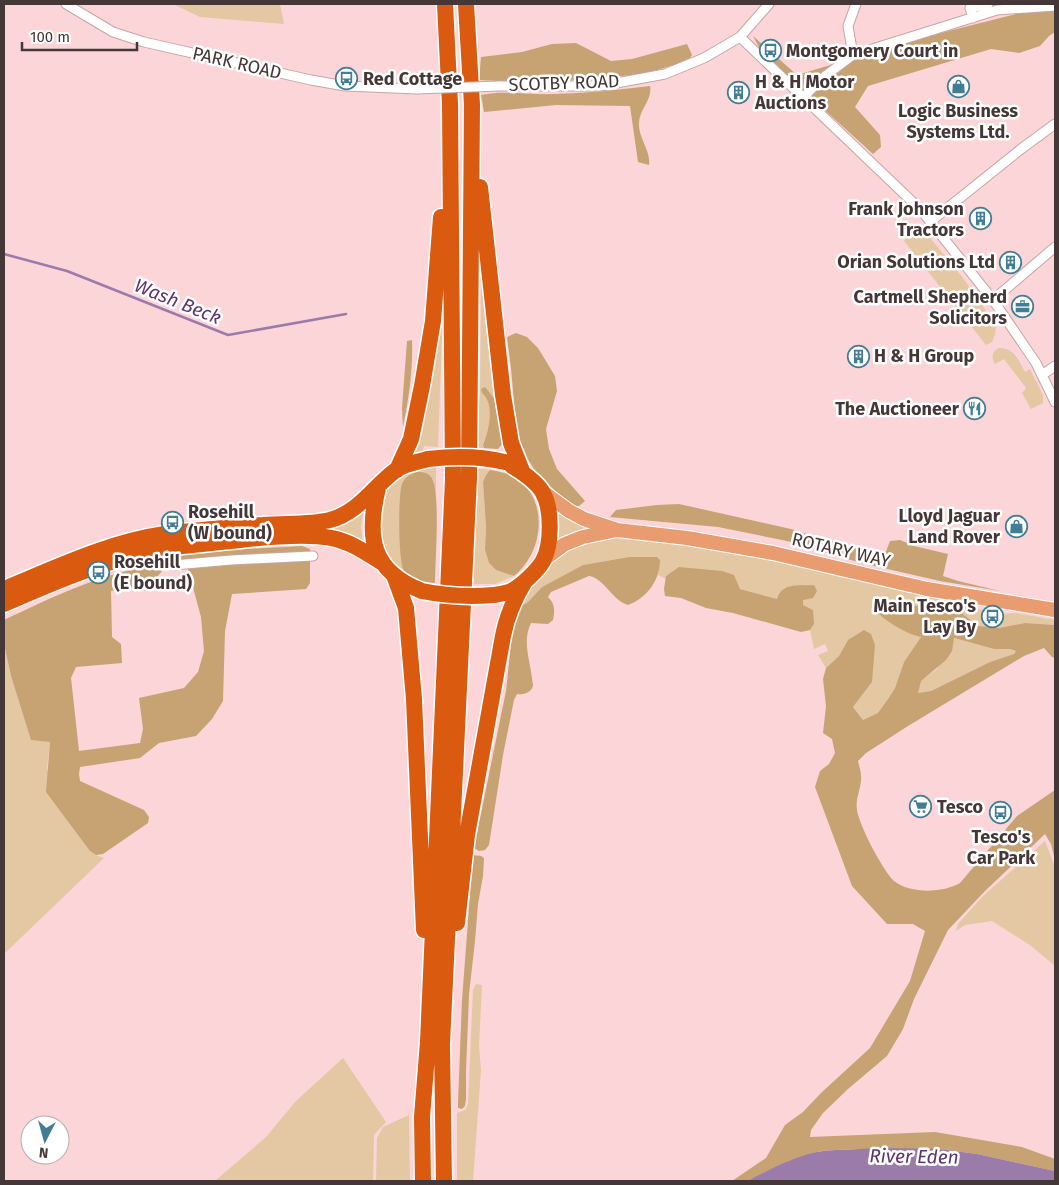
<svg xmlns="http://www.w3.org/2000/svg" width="1059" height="1185" viewBox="0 0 1059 1185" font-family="'Fira Sans',sans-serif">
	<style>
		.green { fill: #e4c8a4 }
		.forest { fill: #c7a272; fill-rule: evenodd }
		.water { fill: #9b7baa }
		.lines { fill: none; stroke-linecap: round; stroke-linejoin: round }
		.stream { stroke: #9b7baa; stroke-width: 2.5 }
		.street-casing { stroke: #c8a5a7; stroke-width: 11 }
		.primary-casing { stroke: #fff; stroke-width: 16 }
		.highway-casing { stroke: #fff; stroke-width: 19 }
		.street { stroke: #fff; stroke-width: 9 }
		.primary { stroke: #e99c70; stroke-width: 14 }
		.highway { stroke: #da5a10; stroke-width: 16 }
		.street-bridge-casing { stroke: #c8a5a7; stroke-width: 11; stroke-linecap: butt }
		.highway-bridge-casing { stroke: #fff; stroke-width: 19; stroke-linecap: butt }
		.street-bridge { stroke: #fff; stroke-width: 9 }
		.highway-bridge { stroke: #da5a10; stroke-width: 16 }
		.labels { text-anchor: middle; stroke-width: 5; stroke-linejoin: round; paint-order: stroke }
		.poi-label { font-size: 18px; font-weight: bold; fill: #453637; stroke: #fff; text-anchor: start }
		.street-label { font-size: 18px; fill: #453637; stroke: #fff }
		.water-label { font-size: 19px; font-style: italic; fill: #5e3470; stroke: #fff }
	</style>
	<rect width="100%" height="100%" fill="#fbd5d7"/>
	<path class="green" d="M173,4H280L284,24L200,17Z
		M918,232L926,233L963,278L996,325L995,334L992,342L986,345L904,241L908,234Z
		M442,274L443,309L438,447L424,446L423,452L406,457Z
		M481,283L483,286L501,407L485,388L482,393C495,404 489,430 483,445L484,448H476L480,391Z
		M999,348C1015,348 1018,360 1025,372L1030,369L1043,395V403L1031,409L1022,393L1026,388L1004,359L995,364C991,358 992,351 999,348Z
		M436,467V496L433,478L401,544V558L411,580L385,564L374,521L380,496L393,483L414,469Z
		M477,468L490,470L486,475L483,483L486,527L485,550L489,563L496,570L514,576L495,584H473Z
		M364,506L361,526L363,544L329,535L327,526Z
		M552,506L570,520L583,527V530L568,535L552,548Z
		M599,536L662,542L744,553L971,606L983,611L1000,614L1017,613L1055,620V625L1025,623L999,628L980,626L960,612L928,606L876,605L921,637L904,662L895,688L879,713L863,720L853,707L872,682L848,640L839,656L826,668L818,655L828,651L825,644L814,649L810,630L814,624L803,605L800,586H790L777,599L740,589L734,576L666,575V579L658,575L660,560L657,557H629L583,565L542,587L528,602L514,611L526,586L568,547Z
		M953,638L994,649H1010L1016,651L1014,654L990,662L931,691L918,693L920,681L937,669Z
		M4,644L11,676L31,739L50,742L47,769L90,851L96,855L104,858L4,954Z
		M1045,841L1055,867V966L1030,945L992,921L965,925L956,931L958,924L982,897Z
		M476,984L482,985L479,1046L481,1070L473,1181H457V1113L465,1110L468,1104L473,990Z
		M343,1058L386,1122L374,1135L373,1181H215L266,1137L296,1101Z
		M409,1115L410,1181H376L377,1138L383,1127Z"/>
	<path class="forest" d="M1055,4V32L1049,36L1040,46L1019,53L991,49L868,86L855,107L880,135L881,147L873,154L762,53L753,36L797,75L925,37Z
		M576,43L611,61L632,59L687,44L692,55L688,61L643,74L544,83L479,80L481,57L522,52L552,44Z
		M650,86C653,99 639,110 639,123C638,138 651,150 649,165L638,162L630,106L556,105L484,112L481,95C505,90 530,95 554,94C586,93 618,90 650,86Z
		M516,333L527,337L538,348L555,376L557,391L546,429L549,449L557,469L585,501L579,506H572L538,475L529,461L517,435L511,368L507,337Z
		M412,340C413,370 409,398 403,427L402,408L407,341Z
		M485,387L501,407L504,442L498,449L484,448L483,445C489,430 495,404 482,393L481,389Z
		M490,470C499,471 509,474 516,478C550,501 543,553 514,576L496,570L489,563L485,550L486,527L483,482L486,475Z
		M417,472C422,472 427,472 431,477C441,487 435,565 435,583L411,580C409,577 405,574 404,571C398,561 398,495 402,484C405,477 410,474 417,472Z
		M679,504L791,529L884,557L890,541L900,540L914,546L948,554L943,576L958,581L1000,591L940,581L861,563L787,541L718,527L610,517L616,510L657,505Z
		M302,546L310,549V583L306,589L232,594L225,631L223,701L212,719L196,736L159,743L140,758L80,767L79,774L80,781L144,810L149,817L148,823L103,854L96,855L90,851L46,792L50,742L31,740L11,676L4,644V620C50,598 103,573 154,565L162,571L153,582L111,591L112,637L121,644L122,663L76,667L71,678L79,751L140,743L143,729L139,698L184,688L198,672L204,651L201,617L188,569C180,566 168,564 169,553Z
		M629,557H657L660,560C660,580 647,598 628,605C612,600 604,578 589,576L551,592L548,597C555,604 555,610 553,620L548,624L531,623C522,641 530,660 532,678C532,681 533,683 533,686C531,693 523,695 517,694L514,700L503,755L489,845L485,850L479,851L474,848L506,691L511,644L508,633L514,611L528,602L542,587L583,565Z
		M679,567L722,571L734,575L740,589L777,599C782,582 799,586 814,585L817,591L813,598L803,600V605L813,610L814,624L810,630L801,632L733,613L706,608L681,598L665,596L664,589L666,576Z
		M876,605L928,606L960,612L979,626L999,628L1025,623L1055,625V658L1052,657L1044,648L1024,656L908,726L866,753L858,761C859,766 861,771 861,776C862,787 855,798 857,810C859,825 883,871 894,881C910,894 943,893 960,883L1017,816L1055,790V860L1051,844L1045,834L985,891L948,930L914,999L903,1029L887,1056L848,1089L823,1113L811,1130L810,1137L935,1132L1022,1147L1055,1159V1171L977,1154L939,1149H849L821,1151L791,1160L761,1174L748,1181H732L766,1158L785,1125L803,1112L821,1093L870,1048L910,981L925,931L913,924H887L852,886L815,787L820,771L829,764L835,753L832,739L823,733L826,706L823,679L826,668L839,656L848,640L864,630L871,634L875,645L872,682L853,707L863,720L878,713L888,699L895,688L904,662L921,637C904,633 885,621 874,609ZM954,638L994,649H1010L1016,651L1014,654L990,662L931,691L918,693L921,681L946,660L952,651Z
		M473,855L481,856L484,858L483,876L478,904L475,941L469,994L466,1071V1099L465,1106L462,1109L458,1108V1103L462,1000Z"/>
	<path class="water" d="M885,1148L939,1149L977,1154L1055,1171V1181H748C769,1169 800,1154 823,1151C844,1149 865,1149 885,1148Z"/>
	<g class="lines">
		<path class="stream" d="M4,254L67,271L228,335L346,314"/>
		<defs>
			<path id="street" d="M66,4L113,32L144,42L311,80L345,86L417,89
				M973,18L970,8L988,4
				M740,37L921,210L993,300L1036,363L1055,402
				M853,55L848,26L856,4
				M499,86H600L665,74L704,58L740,37L769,4
				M804,97L821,79L853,55L997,10L1055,6
				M930,222L1021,149L1055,124
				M993,300L1055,247
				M1042,375L1055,366
				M163,545L166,561L174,565L231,560L313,556"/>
			<path id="primary" d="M543,492L569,511L584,519L617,530L687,538L773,553L927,589L1055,610
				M543,560L565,544L583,537L617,530"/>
			<path id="highway" d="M480,187L503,395L511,443L522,471
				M397,470L411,439L422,386L433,321L441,217
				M378,488C366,537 371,571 422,591
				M395,578L406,608L414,699L424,930
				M4,589C55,568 109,542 165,534C197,530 230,527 263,525C285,523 309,525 330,520C358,513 374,486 396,470C404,464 418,462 428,459
				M494,595C500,594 508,593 513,590C522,585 538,570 543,561C552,544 552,509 543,493C538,483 521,471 512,466
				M4,604C45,586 87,568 131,556C166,546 203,544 240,540C266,537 305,533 331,538C349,541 365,552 381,562
				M457,923L467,835L503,636C507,615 514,599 525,581
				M423,1181L422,1117L428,1042L453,479L450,104L445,4
				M444,1181L442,1044L469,478L472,105L466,4"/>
		</defs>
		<use href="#street" class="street-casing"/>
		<use href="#primary" class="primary-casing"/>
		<use href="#highway" class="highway-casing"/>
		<use href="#street" class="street"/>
		<use href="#primary" class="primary"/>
		<use href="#highway" class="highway"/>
		<defs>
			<path id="street-bridge" d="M417,89L499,86"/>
			<path id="highway-bridge" d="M428,459C453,456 480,456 505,462
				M422,591C446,596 470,597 494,595"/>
		</defs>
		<use href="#street-bridge" class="street-bridge-casing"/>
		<use href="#highway-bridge" class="highway-bridge-casing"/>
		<use href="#street-bridge" class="street-bridge"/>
		<use href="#highway-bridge" class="highway-bridge"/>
	</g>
	<defs>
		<symbol id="bus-ring" viewBox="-11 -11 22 22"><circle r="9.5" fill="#fff" stroke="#417d94" stroke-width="1.5"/><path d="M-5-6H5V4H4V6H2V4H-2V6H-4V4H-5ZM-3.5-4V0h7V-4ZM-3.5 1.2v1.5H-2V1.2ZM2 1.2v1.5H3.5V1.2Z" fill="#417d94"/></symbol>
		<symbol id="shop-ring" viewBox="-11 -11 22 22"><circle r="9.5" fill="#fff" stroke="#417d94" stroke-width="1.5"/><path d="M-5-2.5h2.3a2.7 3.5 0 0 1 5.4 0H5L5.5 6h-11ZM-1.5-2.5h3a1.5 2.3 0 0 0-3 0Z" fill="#417d94"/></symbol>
		<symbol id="building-ring" viewBox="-11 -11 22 22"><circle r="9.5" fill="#fff" stroke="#417d94" stroke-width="1.5"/><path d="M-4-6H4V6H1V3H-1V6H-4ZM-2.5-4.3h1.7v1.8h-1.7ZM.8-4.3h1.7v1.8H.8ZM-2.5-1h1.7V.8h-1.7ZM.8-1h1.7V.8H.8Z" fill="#417d94"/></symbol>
		<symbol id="office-ring" viewBox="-11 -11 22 22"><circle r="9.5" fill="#fff" stroke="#417d94" stroke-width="1.5"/><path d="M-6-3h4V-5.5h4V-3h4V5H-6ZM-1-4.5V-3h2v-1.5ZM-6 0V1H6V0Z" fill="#417d94"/></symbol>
		<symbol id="restaurant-ring" viewBox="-11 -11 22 22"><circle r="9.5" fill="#fff" stroke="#417d94" stroke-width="1.5"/><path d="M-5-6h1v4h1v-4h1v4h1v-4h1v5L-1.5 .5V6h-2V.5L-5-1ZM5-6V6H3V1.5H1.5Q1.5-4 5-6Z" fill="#417d94"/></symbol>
		<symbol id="supermarket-ring" viewBox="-11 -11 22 22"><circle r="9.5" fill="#fff" stroke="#417d94" stroke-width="1.5"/><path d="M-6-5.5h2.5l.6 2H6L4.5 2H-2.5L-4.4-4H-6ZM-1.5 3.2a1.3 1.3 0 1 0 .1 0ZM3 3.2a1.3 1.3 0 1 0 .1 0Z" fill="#417d94"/></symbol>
	</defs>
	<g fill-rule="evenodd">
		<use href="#bus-ring" x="758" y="38" width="25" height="25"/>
		<use href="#bus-ring" x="334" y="66" width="25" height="25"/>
		<use href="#shop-ring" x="946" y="74" width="25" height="25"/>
		<use href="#building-ring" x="726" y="80" width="25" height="25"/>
		<use href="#building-ring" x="968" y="206" width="25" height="25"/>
		<use href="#building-ring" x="998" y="250" width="25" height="25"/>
		<use href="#office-ring" x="1010" y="294" width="25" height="25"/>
		<use href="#building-ring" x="846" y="344" width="25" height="25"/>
		<use href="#restaurant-ring" x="962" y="396" width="25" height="25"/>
		<use href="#bus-ring" x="160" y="510" width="25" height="25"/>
		<use href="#shop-ring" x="1004" y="514" width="25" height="25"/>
		<use href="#bus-ring" x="86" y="560" width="25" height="25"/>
		<use href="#bus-ring" x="980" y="604" width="25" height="25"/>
		<use href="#supermarket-ring" x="908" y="794" width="25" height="25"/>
		<use href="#bus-ring" x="988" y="800" width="25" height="25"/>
	</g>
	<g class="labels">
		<g class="poi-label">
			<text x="786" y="57">Montgomery Court in</text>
			<text x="363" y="85">Red Cottage</text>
			<text x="755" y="88">H &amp; H Motor<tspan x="755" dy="21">Auctions</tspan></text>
			<text x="958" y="117" text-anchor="middle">Logic Business<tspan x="958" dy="21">Systems Ltd.</tspan></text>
			<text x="964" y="215" text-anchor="end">Frank Johnson<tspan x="964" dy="21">Tractors</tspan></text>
			<text x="995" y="268" text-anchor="end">Orian Solutions Ltd</text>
			<text x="1007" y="303" text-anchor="end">Cartmell Shepherd<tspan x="1007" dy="21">Solicitors</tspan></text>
			<text x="874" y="362">H &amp; H Group</text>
			<text x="959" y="415" text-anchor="end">The Auctioneer</text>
			<text x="188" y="518">Rosehill<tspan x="188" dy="21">(W bound)</tspan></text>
			<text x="1000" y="522" text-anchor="end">Lloyd Jaguar<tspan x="1000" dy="21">Land Rover</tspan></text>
			<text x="114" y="568">Rosehill<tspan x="114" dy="21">(E bound)</tspan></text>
			<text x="976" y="612" text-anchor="end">Main Tesco's<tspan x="976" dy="21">Lay By</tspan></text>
			<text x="937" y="813">Tesco</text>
			<text x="1001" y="843" text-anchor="middle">Tesco's<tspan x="1001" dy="21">Car Park</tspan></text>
		</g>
		<g class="street-label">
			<text transform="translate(237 63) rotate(13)" y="6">PARK ROAD</text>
			<text transform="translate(564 83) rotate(-2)" y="6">SCOTBY ROAD</text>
			<text transform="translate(841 550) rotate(13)" y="6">ROTARY WAY</text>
		</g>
		<g class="water-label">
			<text transform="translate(178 301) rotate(22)" y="7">Wash Beck</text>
			<text transform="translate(914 1156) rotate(1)" y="7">River Eden</text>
		</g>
	</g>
	<rect width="1059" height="1185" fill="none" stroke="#453637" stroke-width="10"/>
	<g transform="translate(45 1140) rotate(186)"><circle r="24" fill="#ffffff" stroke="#b5afaf"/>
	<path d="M0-4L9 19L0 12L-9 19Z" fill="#417d94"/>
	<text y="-8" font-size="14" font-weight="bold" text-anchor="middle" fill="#453637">N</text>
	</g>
	<path d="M22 42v8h115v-8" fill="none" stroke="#453637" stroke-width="2.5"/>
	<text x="30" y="42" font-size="15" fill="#453637" stroke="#ffffff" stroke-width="4" paint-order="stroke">100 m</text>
</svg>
